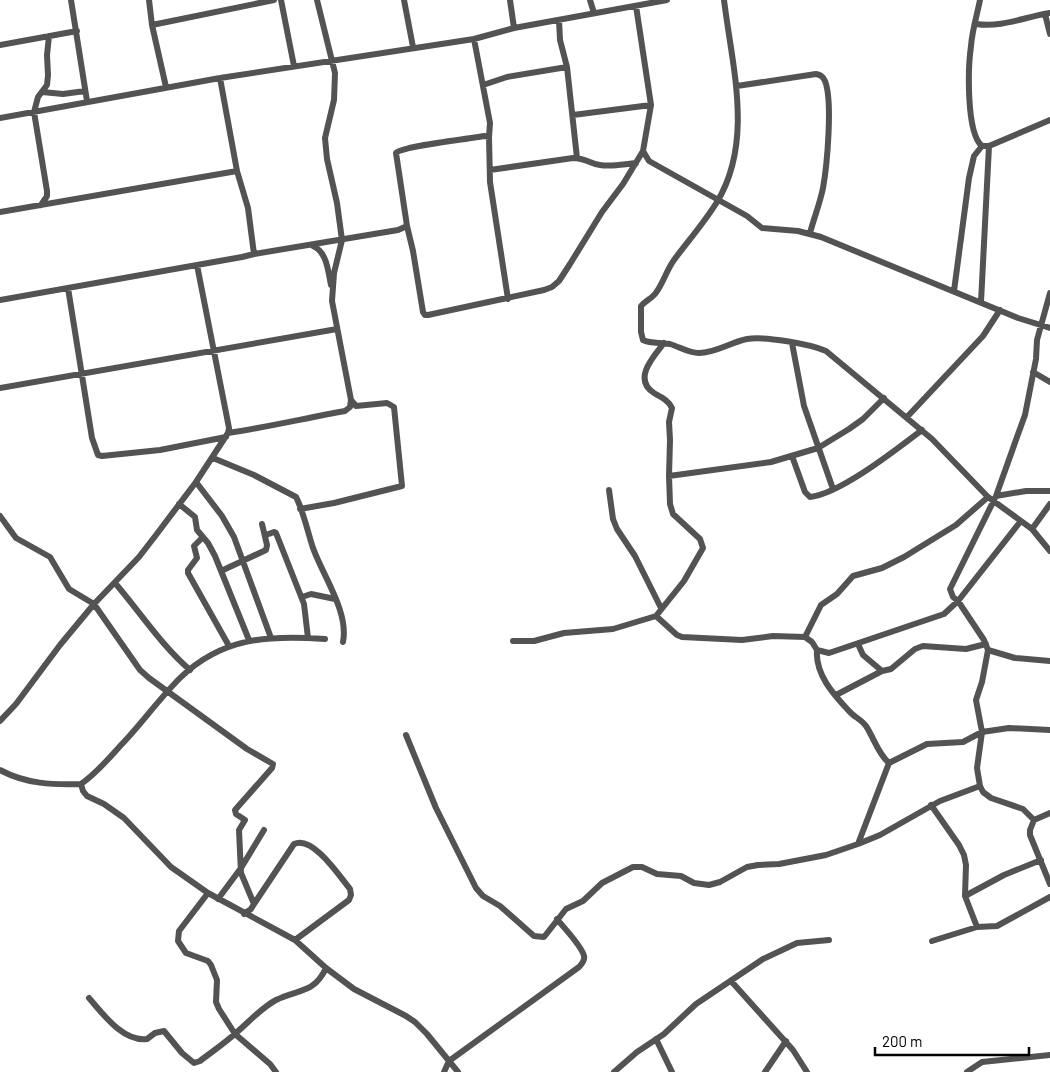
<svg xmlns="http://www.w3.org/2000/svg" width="1050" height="1072" viewBox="0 0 1050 1072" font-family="Barlow,sans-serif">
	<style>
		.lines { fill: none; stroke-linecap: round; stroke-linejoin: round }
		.minor { stroke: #535353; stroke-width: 6 }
	</style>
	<rect width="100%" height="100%" fill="#fff"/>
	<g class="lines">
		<path class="minor" d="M71,0L87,101
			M149,0L152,25L166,87
			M281,0L294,66
			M404,0L413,47
			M510,0L514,28
			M590,0L594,13
			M724,0C732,66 754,141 717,202C704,223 688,241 674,260C666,271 663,284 655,294C651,299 645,301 641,306V332L643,340C651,344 661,342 670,344C680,347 688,353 699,353C716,353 731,342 747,339C765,336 810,344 826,351L932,439L988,497L1032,529L1050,551
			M980,0C977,15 972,31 971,46C968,67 966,133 982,146H989L1050,120
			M1045,14L1050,34
			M559,20L560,40L567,67L577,158
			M976,24C1002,28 1024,17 1050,13
			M152,25L274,0
			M474,39L490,123L489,137L490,182L508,299
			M0,45L77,31
			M220,78L237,171L248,208L254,254
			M483,85L507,77L567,67
			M737,86L816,74C820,75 823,76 825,81C833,101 827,166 823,188C820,203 814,218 810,233
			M42,92L63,94L85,91
			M573,115L651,105
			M0,118L220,78L474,39L514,28L667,0
			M489,137L484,136C470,139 402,146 396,153L407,226L413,251L423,312L425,315H428L544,290L552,287L559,281L570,264L602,212L623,184L643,151L651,105L636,6
			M643,151L649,161L747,216L762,228L798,231L821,237L1018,318L1050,328
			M490,170L573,158C586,158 590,164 600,165C612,167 624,164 636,163
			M41,205L47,196V191L34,112L38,97L47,85L48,75L47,55L49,36
			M0,212L237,171
			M313,246C327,252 328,271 331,285
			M68,288L92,438L98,455L102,456L160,450L226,437
			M954,291L969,178L974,156L982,146
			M0,300L242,257L254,254L398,230L407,226
			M981,302L989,146
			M792,343L804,406L833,489
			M1033,372L1050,382
			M0,388L337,329
			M907,417L983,336L1000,310
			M228,433C268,427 306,418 345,411L350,407L351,400L332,301L334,273L342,240L337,203L327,159L325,138L334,100L335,73L317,0
			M792,456L805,492L810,497C840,494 897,449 922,430
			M213,458L254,475L296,497C303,510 308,533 313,548C323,576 349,612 343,642
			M669,476L771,462L818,448L849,429L863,419L884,398
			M196,482L222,516L234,537L271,638
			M609,490L613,519L617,529L635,556L661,608
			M996,496L1026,491H1050
			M179,504L195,517L197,530L208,543L215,556L249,640
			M300,509L334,503L402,486L394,407L387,403L356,406L351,400
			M0,516L16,538L50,557L69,589L94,604L140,670L149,678L247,749L273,764L272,768L235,810L236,814L245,820L239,830L241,873L254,904L251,909L244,914
			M1032,529L1050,504
			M266,535L274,532L276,533L304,604L308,638
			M203,537L194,546L197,558L188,570V573L229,646
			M221,571L266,550L267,545L262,524
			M115,583C140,612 161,645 190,670
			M302,597L311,594L335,599
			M656,616L684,581L703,548L700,539L673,514L670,504L669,476L670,440L669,422L672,408C668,400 661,397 654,393C632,379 654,356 664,343
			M805,637L821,605L837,594L853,576L882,568L904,557L956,525L988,497
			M513,641H534L564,633L613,629L656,616L677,635L682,637L742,640L773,636L805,637L812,642L817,650L829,653L944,614L958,601L1020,522
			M858,644L863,655L882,671L891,669L915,649L923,646L966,649L986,644
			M817,650C815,674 833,694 849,711C854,717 861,719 866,726C874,738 878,754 889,763L927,744L963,742L982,732L1009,728L1050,730
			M988,650L1015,658L1050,661
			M836,695L882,671
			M0,721L16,704L60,645L94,604L139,557L156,535L196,482L228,433L229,428L197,265
			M406,735L436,808L476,888L483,896L500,906L534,936L544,937L566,909L583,901L602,883L633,867H642L657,874L681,876L694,883L709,885L720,882L747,867L758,865L779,864L826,855L858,844L880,835L940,801L980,786
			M0,770C26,784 53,785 81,784C97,773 109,758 122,744C142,723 159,699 180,678C222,637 269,635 325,639
			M81,784L83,791L87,796L104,804L124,818L171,867L208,893L295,940L326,968L354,989L406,1016L415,1022L427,1034L458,1072
			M931,805L959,845L964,855L966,865L965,896L977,927
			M1050,813L1034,820L1030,830V835L1050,884
			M1034,820L1023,809L991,798L983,792L980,786L977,768L982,732L976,700L982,682L988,650L984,640L958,601L953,597L950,589L996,496L1017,437L1025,415L1036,359L1037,340L1050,293
			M858,844L889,763
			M208,893L179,931L178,941L186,953L208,961L211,965L217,980L216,1002L219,1009L235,1034L270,1064L276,1072
			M965,896L1004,875L1041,860
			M218,899L241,868L264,830
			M254,904L294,844C313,835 340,877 350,889L351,895L349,900L295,940
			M932,941L977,927L997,926L1050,897
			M731,981L793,1050L807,1072
			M89,998C103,1014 123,1042 147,1039L155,1033L164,1031L182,1053L194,1063L200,1061C213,1051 225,1043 237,1032C249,1022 261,1008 276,1000C298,989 314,994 326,968
			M656,1039L672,1072
			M444,1072L449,1061L579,967C582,964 585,960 584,956C582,946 563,927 557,919
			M614,1072L637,1052L664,1034L696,1004L763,959L797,943L829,940
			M765,1072L786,1041
			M967,1072L982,1062L1050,1055"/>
	</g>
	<path d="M875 1047v8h154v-8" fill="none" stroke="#000000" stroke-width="2.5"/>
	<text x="882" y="1047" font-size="15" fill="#000000" stroke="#ffffff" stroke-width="4" paint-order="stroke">200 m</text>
</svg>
